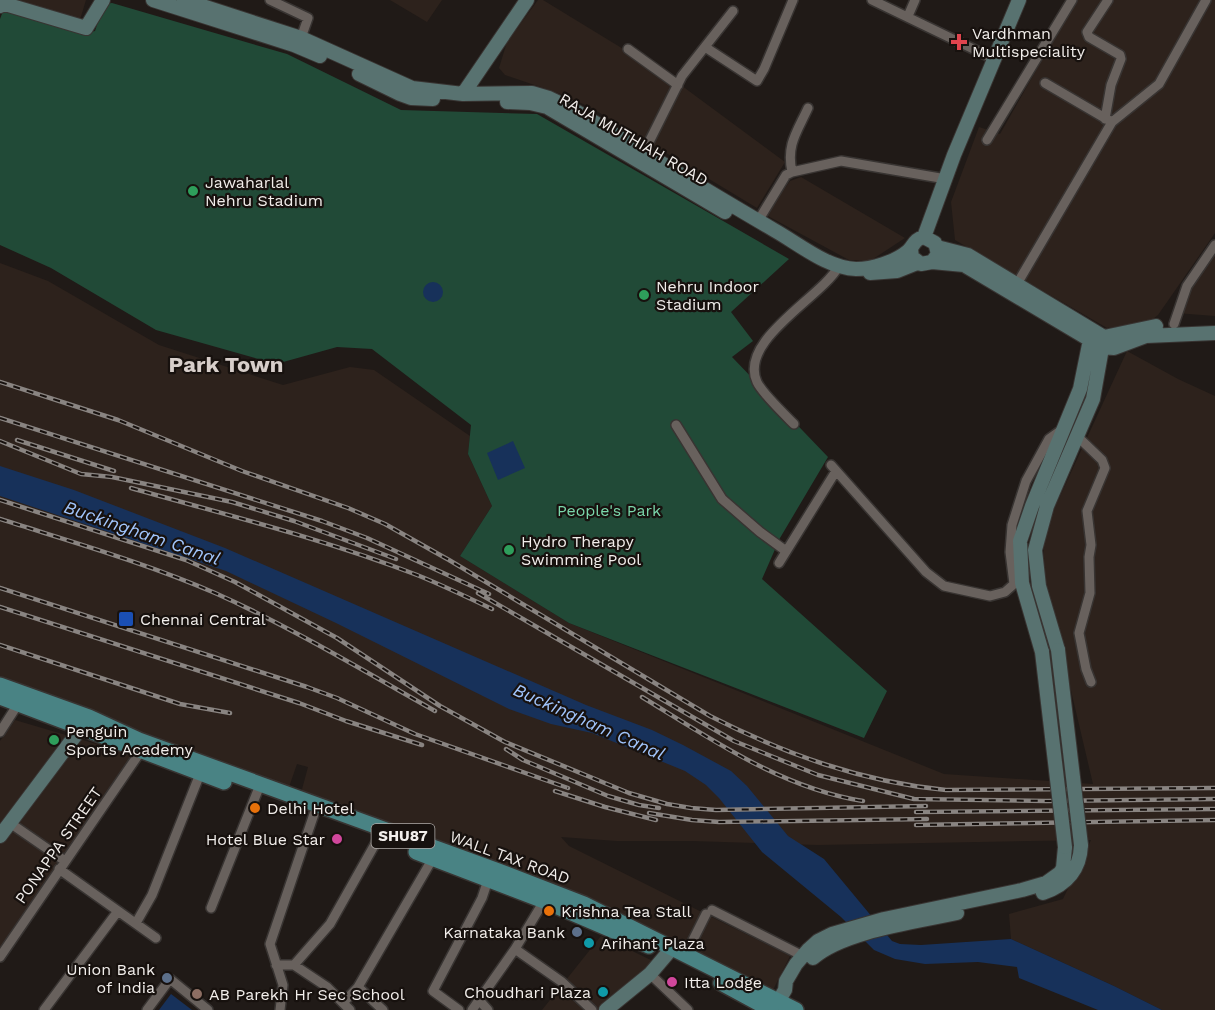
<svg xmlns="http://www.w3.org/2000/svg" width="1215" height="1010" viewBox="0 0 1215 1010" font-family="'Work Sans',sans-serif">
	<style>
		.built { fill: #2d221c }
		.green { fill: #214a37 }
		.water { fill: #17315a }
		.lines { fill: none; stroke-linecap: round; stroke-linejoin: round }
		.street-casing { stroke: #383432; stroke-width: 12 }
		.secondary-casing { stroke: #383432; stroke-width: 16 }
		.primary-casing { stroke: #383432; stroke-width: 18 }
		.street { stroke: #68615d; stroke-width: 9 }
		.secondary { stroke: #587270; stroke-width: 14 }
		.primary { stroke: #498384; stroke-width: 15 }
		.rail-casing { stroke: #898481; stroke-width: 4.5 }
		.rail { stroke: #17110e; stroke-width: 2; stroke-dasharray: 7; stroke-linecap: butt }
		.secondary-bridge-casing { stroke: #383432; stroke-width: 16; stroke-linecap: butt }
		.secondary-bridge { stroke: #587270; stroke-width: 14 }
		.health-dot { fill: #e0444e; stroke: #17110e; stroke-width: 2 }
		.leisure-dot { fill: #2e9e5b; stroke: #17110e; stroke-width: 2 }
		.transit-dot { fill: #1a4fb4; stroke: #17110e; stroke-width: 2 }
		.food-dot { fill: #e8710a; stroke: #17110e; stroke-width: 2 }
		.hotel-dot { fill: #d1479c; stroke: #17110e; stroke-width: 2 }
		.service-dot { fill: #5c6f8a; stroke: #17110e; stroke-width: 2 }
		.culture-dot { fill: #0f9aa8; stroke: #17110e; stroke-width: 2 }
		.education-dot { fill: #8d6e63; stroke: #17110e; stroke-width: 2 }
		.labels { text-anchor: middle; stroke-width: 4.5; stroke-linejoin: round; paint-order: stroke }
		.shield { fill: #17110e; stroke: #b0aca9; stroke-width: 1.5 }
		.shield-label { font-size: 15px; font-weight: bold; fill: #f2eeeb }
		.poi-label { font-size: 16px; fill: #f2eeeb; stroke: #17110e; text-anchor: start }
		.street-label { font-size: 16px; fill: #f2eeeb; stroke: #17110e }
		.park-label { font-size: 16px; fill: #7bd7ab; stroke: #17110e }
		.water-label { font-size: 18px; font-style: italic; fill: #a0c4fb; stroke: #17110e }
		.district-label { font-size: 22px; font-weight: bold; fill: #d7ceca; stroke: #17110e }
	</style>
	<rect width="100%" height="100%" fill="#201a17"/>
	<path class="built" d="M2,0H86L79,23Z
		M390,0H442L427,22Z
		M538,0H543L674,80L785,162L757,208L590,107L558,93L505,75L499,68L507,42Z
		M1076,0H1215V233L1158,315L1148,323L1107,328L955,240L951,202L979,127L1000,134Z
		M801,177L905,238L870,261L849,260L766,215L790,181Z
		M1215,253V316L1176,313Z
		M0,263L48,281L159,345L283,385L350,367L374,370L470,436L468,454L492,506L460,556L569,623L944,774L1093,784L1045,580L1043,533L1127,351L1178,379L1215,396V1010H1162L1114,986L1011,939L1009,914L1063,899L1091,840L818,845L691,841H617L561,837L569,846L790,956L773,990L301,793L308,767L297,764L288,790L0,677Z
		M15,720L137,756L0,954V741Z
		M601,936L655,962L597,1010H542Z"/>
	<path class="green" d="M112,3L287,54L401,110L537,114L789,259L731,312L753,341L732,357L828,457L780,538L762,579L887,691L864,738L569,623L460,556L492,506L468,454L471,425L372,349L337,347L276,364L156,330L51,268L0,245V19L5,6L86,33L95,31L104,4Z"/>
	<path class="water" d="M423 292a10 10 0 1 1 20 0a10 10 0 1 1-20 0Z
		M513,441L525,468L498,480L487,453Z
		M0,466L74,490L225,548L586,705L652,730L683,745L731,771L747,786L788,836L824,859L892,941L900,944L921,945L1011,939L1114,986L1162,1010H1098L1019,978L1017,967L978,962L925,964L895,959L874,950L841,917L762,852L719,798L706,785L685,771L592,733L551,724L509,709L336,623L226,571L0,496Z
		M171,994L192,1010H159Z"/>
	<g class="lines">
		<defs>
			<path id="street" d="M270,0L308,18L301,38
				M872,0L994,59
				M908,16L915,0
				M705,47L757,81L764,69L793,0
				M628,49L678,85
				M1045,83L1110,121
				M1105,119L1111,85L1121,59L1120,55L1089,37L1087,32L1108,0
				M987,140L1072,0
				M642,156L682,76L733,11
				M792,172C786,145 797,132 808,108
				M758,221L786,175L792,172L841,161L946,179
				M1017,284L1112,122L1159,84L1206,0
				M1174,324L1187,286L1215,245
				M794,424C784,414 762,393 757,382C738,340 821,298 839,266
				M676,425L722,499L760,532L786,551
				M1077,436L1102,460L1105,468L1087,511L1091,545L1089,557L1090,593L1079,633L1086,669L1091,682
				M831,465L926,572L944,586L990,596L1005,592L1014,584L1010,552L1012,525L1026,481L1049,439L1063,429
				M779,563L836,471
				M0,732L18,704
				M10,823L65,861
				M59,869L156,938
				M211,908L260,785
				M712,910L803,956
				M136,923L152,895L200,774
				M515,949L562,982L592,1010
				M686,954L706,914
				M0,957L141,751
				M276,965H294L327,987L350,1010
				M294,965L330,924L379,837
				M650,974L688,1010
				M358,987L383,1010
				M479,1000L488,1010
				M343,1003L358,987L433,858
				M44,1010L118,911
				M147,1010L170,979L208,1010
				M280,1010L283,985L270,944L314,814
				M459,1010L433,991L482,898L488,880
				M472,1010L515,949L544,901"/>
			<path id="secondary" d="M153,0L294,45L320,56
				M184,0L301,38L412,88L463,94L532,93L549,98L574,110C640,150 707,191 774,230C799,244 827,268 856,269C872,269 895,262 908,251C914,246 914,239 924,237L935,243L938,254L932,262L921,264L912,257L911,249
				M0,6L5,4L86,28L103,0
				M359,74L400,94L411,98L433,99
				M463,94L527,0
				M507,102L530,103L547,107L725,212
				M924,237L954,155L1019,0
				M937,247L968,255L1104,337L1156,326
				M932,262L964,265L1102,347L1114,348L1146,336L1215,333
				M870,273L897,271L917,263
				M1058,650L1039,586L1035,550L1047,506L1093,399L1104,337
				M1042,652L1022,583L1020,541L1032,506L1080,389L1092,330
				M0,836L87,720
				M1043,893C1066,885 1080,871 1081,845
				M813,958C844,931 917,922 957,913
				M606,1010L650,974L673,947
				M773,1010L785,990L786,981L796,964L808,950L818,941L832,934L884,919L1022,890L1046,883L1060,873L1063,868L1065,847"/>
			<path id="primary" d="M0,685L89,717L139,740L496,870L584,904L796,1010
				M0,697L224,782
				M416,852L544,901L649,946
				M721,983L771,1010"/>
		</defs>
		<use href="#street" class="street-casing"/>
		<use href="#secondary" class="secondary-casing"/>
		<use href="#primary" class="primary-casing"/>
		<use href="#street" class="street"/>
		<use href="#secondary" class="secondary"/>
		<use href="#primary" class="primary"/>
		<defs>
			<path id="rail" d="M0,382L118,420L242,471L348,508L385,524L449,560L710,716C785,754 862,782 946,790L1215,788
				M0,418L322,521L367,538L489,594
				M17,440L114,471
				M0,441L81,474L112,477L232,502L294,521L396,559
				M131,488C227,515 324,539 417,575C442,585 467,597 492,609
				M0,500L186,560L235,582L337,638L440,706L505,742L629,793L667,804L691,808L716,810L926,806
				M0,519C72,542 146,563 215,593C289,626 364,671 435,711
				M0,588L307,687L337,698L415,734L568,788
				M478,593L734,741L818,775L914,799L1046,801L1215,799
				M0,607L299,703L346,721L422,745
				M0,645L180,704L230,713
				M642,697C711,739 781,788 863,801
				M506,749L523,760L608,796L639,805L659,808
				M555,791L605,807L656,820
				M916,812L1215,809
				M649,813L692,820L719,822L927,819
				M916,825L1215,820"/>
		</defs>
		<use href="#rail" class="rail-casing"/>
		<use href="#rail" class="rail"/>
		<defs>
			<path id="secondary-bridge" d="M1058,650L1081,845
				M1042,652L1065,847"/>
		</defs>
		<use href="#secondary-bridge" class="secondary-bridge-casing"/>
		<use href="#secondary-bridge" class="secondary-bridge"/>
	</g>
	<path class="health-dot" d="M956 33h6v6h6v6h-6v6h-6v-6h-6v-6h6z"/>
	<g class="leisure-dot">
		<circle cx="193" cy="191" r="6"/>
		<circle cx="644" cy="295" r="6"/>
		<circle cx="509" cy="550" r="6"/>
		<circle cx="54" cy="740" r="6"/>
	</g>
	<rect class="transit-dot" x="118" y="611" width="16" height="16" rx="3"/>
	<g class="food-dot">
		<circle cx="255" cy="808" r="6"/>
		<circle cx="549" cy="911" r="6"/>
	</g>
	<g class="hotel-dot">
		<circle cx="337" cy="839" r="6"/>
		<circle cx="672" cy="982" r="6"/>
	</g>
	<g class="service-dot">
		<circle cx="577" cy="932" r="6"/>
		<circle cx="167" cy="978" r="6"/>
	</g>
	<g class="culture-dot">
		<circle cx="589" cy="943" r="6"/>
		<circle cx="603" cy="992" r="6"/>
	</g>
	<circle class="education-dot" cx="197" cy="994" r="6"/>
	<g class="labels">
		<rect class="shield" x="371.5" y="824" width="63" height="24" rx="4.5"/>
		<g class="shield-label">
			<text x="403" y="841">SHU87</text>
		</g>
		<g class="poi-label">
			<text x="972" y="39">Vardhman<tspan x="972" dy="18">Multispeciality</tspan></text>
			<text x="205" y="188">Jawaharlal<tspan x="205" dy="18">Nehru Stadium</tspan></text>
			<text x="656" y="292">Nehru Indoor<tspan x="656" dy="18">Stadium</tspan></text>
			<text x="521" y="547">Hydro Therapy<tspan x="521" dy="18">Swimming Pool</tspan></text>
			<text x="140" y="625">Chennai Central</text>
			<text x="66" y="737">Penguin<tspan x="66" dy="18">Sports Academy</tspan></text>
			<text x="267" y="814">Delhi Hotel</text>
			<text x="325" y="845" text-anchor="end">Hotel Blue Star</text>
			<text x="561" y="917">Krishna Tea Stall</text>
			<text x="565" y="938" text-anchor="end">Karnataka Bank</text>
			<text x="601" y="949">Arihant Plaza</text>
			<text x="155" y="975" text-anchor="end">Union Bank<tspan x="155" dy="18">of India</tspan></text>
			<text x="684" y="988">Itta Lodge</text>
			<text x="591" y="998" text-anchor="end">Choudhari Plaza</text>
			<text x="209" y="1000">AB Parekh Hr Sec School</text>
		</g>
		<g class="street-label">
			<text transform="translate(634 139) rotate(30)" y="6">RAJA MUTHIAH ROAD</text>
			<text transform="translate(58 845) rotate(-55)" y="6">PONAPPA STREET</text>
			<text transform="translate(510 857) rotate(20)" y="6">WALL TAX ROAD</text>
		</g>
		<g class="park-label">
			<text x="609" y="516">People's Park</text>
		</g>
		<g class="water-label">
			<text transform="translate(142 533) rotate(19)" y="6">Buckingham Canal</text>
			<text transform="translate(589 722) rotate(24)" y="6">Buckingham Canal</text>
		</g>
		<g class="district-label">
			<text x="226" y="372">Park Town</text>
		</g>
	</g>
</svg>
